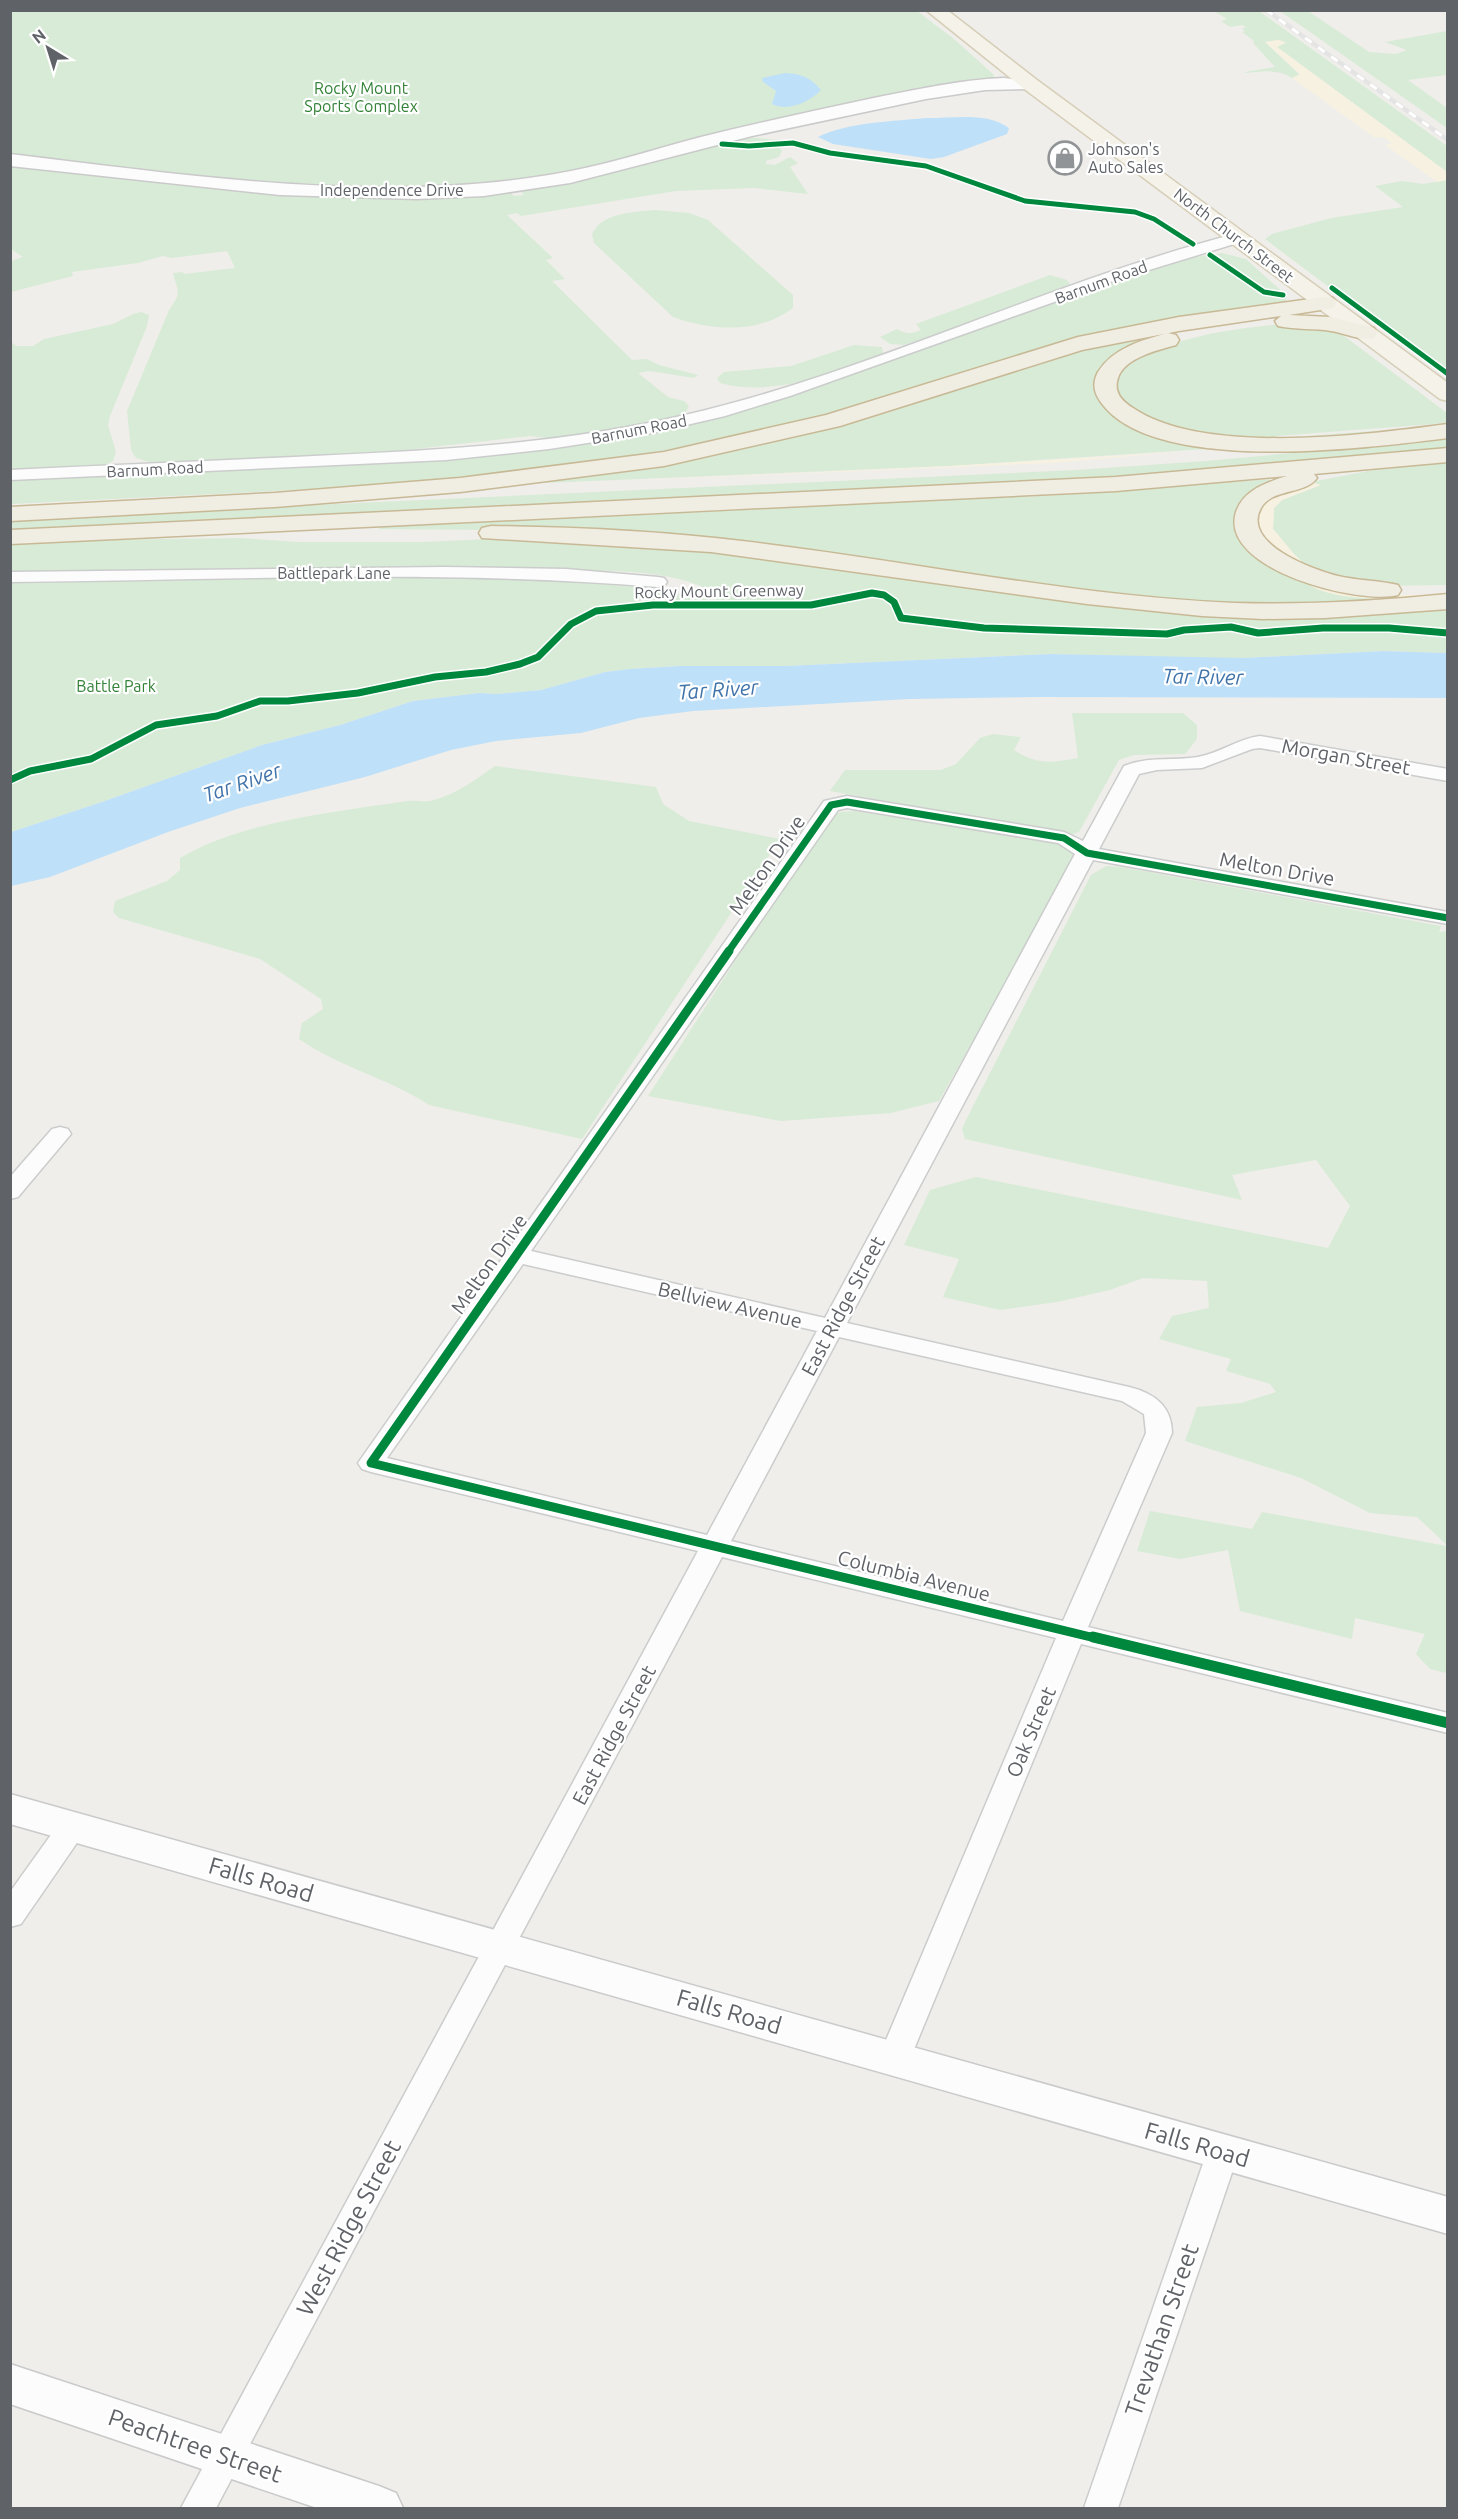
<svg xmlns="http://www.w3.org/2000/svg" width="1458" height="2519" viewBox="0 0 1458 2519" font-family="Ubuntu,sans-serif">
	<style>
		.green { fill: #d8ebd6 }
		.sand { fill: #f6f1e1 }
		.water { fill: #bfe0f9 }
		.lines { fill: none; stroke-linecap: round; stroke-linejoin: round }
		.street-casing { stroke: #cbcccc; stroke-width: 3 }
		.secondary-casing { stroke: #cacacb; stroke-width: 3 }
		.primary-casing { stroke: #d7ceb8; stroke-width: 3 }
		.highway-casing { stroke: #c8b996; stroke-width: 3 }
		.street { fill: #fdfcfc; fill-rule: evenodd }
		.secondary { fill: #fdfcfc; fill-rule: evenodd }
		.primary { fill: #f4f2e9; fill-rule: evenodd }
		.highway { fill: #f0ede3; fill-rule: evenodd }
		.rail-casing { stroke: #e4e4e4; stroke-width: 4.5 }
		.rail { stroke: #fff; stroke-width: 3; stroke-dasharray: 8; stroke-linecap: butt }
		.cycleway-far3-casing { stroke: #fff; stroke-width: 8 }
		.cycleway-far2-casing { stroke: #fff; stroke-width: 10 }
		.cycleway-far1-casing { stroke: #fff; stroke-width: 13 }
		.cycleway-casing { stroke: #fff; stroke-width: 15 }
		.cycleway-far3 { stroke: #00873e; stroke-width: 5 }
		.cycleway-far2 { stroke: #00873e; stroke-width: 7 }
		.cycleway-far1 { stroke: #00873e; stroke-width: 9 }
		.cycleway { stroke: #00873e; stroke-width: 11 }
		.labels { text-anchor: middle; stroke-width: 4.5; stroke-linejoin: round; paint-order: stroke }
		.far-park-label { font-size: 16px; fill: #348238; stroke: #fff }
		.far-poi-label { font-size: 16px; fill: #5f6368; stroke: #fff; text-anchor: start }
		.far-street-label { font-size: 16px; fill: #5f6368; stroke: #fff }
		.street-label { font-size: 20px; fill: #5f6368; stroke: #fff }
		.water-label { font-size: 21px; font-style: italic; fill: #4174aa; stroke: #fff }
		.near-street-label { font-size: 24px; fill: #5f6368; stroke: #fff }
	</style>
	<rect width="100%" height="100%" fill="#efeeea"/>
	<path class="green" d="M11,11H917L954,39L994,75L993,79C892,101 791,123 690,145C625,159 560,177 494,182C332,196 171,172 11,154Z
		M1214,11H1259L1447,146V172L1277,47L1285,42L1279,40L1265,42L1300,75L1292,78C1278,68 1261,72 1245,73V72L1275,67L1253,43L1254,41L1242,32L1245,31L1242,29L1246,27L1242,25L1230,27L1221,21L1227,19Z
		M1280,11H1308L1369,52L1396,54L1407,50L1385,42L1447,31V75L1408,80L1447,108V128Z
		M747,137L778,140L777,145L782,151L779,157L766,161V164L775,165L790,157L798,163L790,167L808,194L754,188L676,191L521,216L517,213L507,215L553,258L546,260L565,279L552,281L632,360L647,359L659,365L698,375L694,378L650,371L638,373L668,397L684,401L689,406L684,416L554,439L530,436L371,454L159,465L136,458L131,450L127,411L169,310C182,292 178,293 173,273L182,272L184,274L235,268L227,251L172,258L163,256L138,263L72,272L73,276L11,292V261L23,257L11,249V165L296,195L373,198L510,192L514,196L524,195L520,191L522,189L626,170Z
		M1447,180V376L1265,239L1272,234L1331,218L1403,207L1375,186L1402,181L1423,184Z
		M656,210L689,213L708,220L793,295V308C759,334 712,331 673,317L594,243L592,234C603,212 634,212 656,210Z
		M1222,253L1246,259L1287,296L1286,301L1281,305L1035,351L845,414L681,453L399,485L11,504V479L437,459L526,453L623,438L675,427L783,398L1176,260Z
		M1050,275L1067,280L1073,288L904,345L890,344L880,337L897,329C905,334 912,334 921,330L916,324Z
		M141,312L149,315L147,326L110,416L108,425L116,452L113,461L104,466L11,471L10,341L16,346H33L44,339L113,324L133,314Z
		M1282,324L1336,330L1447,413V423L1276,436L1280,438L1427,427L1315,438L1236,440L1151,423L1115,396L1117,376C1153,338 1232,329 1282,324Z
		M1151,334L1154,336L1121,351L1100,397L1201,443L1206,449L950,466L544,483V479L683,459L1090,347Z
		M854,345L882,347L883,354C832,372 775,398 720,383L717,378L724,372L791,366Z
		M1445,439L1447,441V450L1160,476L865,492L11,530L10,519L1076,470L1206,461Z
		M1447,463V585L1380,586L1315,574L1294,554L1273,529L1274,508L1282,500L1320,485L1311,482L1374,470Z
		M1269,479L1271,482L1245,496L1262,491L1250,498L1298,578C1331,600 1378,600 1417,599L1270,605L1191,602L491,530L379,529L378,525L1060,495Z
		M240,538L299,542H423L510,538L676,544L980,590L1162,611L1447,606V653L1383,651L1243,658H1191L1051,654L786,666H679L629,669L605,672L541,690L496,694L479,693L413,701L340,725L262,745L99,803L11,832V581L505,577L639,587L714,600L716,594C672,566 598,572 547,570C368,564 189,570 11,573V541Z
		M1072,713H1183L1197,725V739L1185,754L1134,755L1119,760L1079,832L1071,835L830,791L845,770H941L956,764L980,738L993,734L1021,737L1014,750C1037,765 1051,763 1078,758Z
		M495,766L656,787L663,804L689,821L780,839L582,1139L429,1105C388,1078 339,1067 299,1039L302,1023L323,1009L321,999L260,959L119,918L113,912L115,901L167,881L180,870V858C243,821 335,812 407,801C415,800 423,802 430,801C454,796 476,779 495,766Z
		M855,811L1058,843L1079,852L939,1101L891,1113L781,1121L648,1096L828,817L841,812Z
		M1106,866L1122,867L1441,926L1439,932L1447,931V1545L1417,1517L1370,1513L1301,1478L1185,1441L1197,1407L1241,1403L1276,1392L1270,1384L1226,1371L1231,1359L1159,1339L1172,1316L1209,1308L1207,1281L1143,1278L1110,1290L1057,1302L1000,1310L943,1297L959,1259L904,1245L930,1190L976,1177L1328,1248L1350,1206L1316,1160L1232,1175L1242,1200L965,1139L962,1129L966,1120L1091,875Z
		M1150,1511L1252,1529L1262,1512L1447,1546L1446,1673L1430,1669L1416,1654L1425,1634L1355,1618L1352,1639L1240,1611L1228,1550L1180,1559L1137,1551Z"/>
	<path class="sand" d="M1279,40L1286,43L1277,47L1447,172V180L1437,182L1385,145L1392,143L1383,137L1375,138L1292,78L1300,74L1265,42Z
		M1179,452L1053,463L582,483L950,466Z
		M1278,476L1283,482L1243,497L1262,484L1271,481L1269,479L1060,495L484,520Z
		M1311,482L1321,485L1282,500L1274,508L1273,529L1294,554L1315,574L1294,566L1258,535L1256,514L1273,495Z
		M1305,582C1355,592 1396,598 1447,593V596C1412,598 1333,605 1305,582Z"/>
	<path class="water" d="M785,73C802,74 810,77 821,90C810,102 788,112 772,104L776,91L763,82L762,78Z
		M928,118C955,118 987,112 1009,128L1007,134L944,157L931,159L833,144L818,137C848,122 895,121 928,118Z
		M1383,651L1447,653V698L1040,697L909,699L693,711L639,718L581,733L496,741L451,750L365,777L240,808L168,832L50,877L11,886V832L99,803L262,745L340,725L413,701L479,693L496,694L541,690L605,672L629,669L679,666H786L1051,654L1243,658Z"/>
	<g class="lines">
		<defs>
			<path id="street" d="M1239,233L1247,238L1244,241L1113,281L790,396L725,416L652,433L549,449L446,460L10,480V470C112,465 213,461 314,456C439,450 563,444 685,415C875,371 1050,281 1239,233Z
				M444,567L566,569L658,577L664,578L667,582L664,586L658,587C443,569 226,580 10,582V572Z
				M1260,736L1448,769V781L1260,748L1252,749L1202,768L1157,770L1139,774L1099,849L1448,912V924L1093,860L847,1323L1129,1387C1154,1393 1172,1406 1172,1433L1088,1627L1448,1713V1733L1081,1644L910,2059L905,2068L894,2071L883,2068L878,2059L1056,1638L722,1557L216,2508H181L698,1551L371,1472L362,1469L358,1463L824,801L847,796L1064,832L1083,841L1124,766C1149,756 1173,761 1198,757C1220,753 1237,739 1260,736ZM847,808L1058,843L1075,854L825,1318L531,1251L838,810ZM523,1264L817,1331L707,1535L387,1458ZM839,1337L1122,1401L1144,1414L1146,1433L1063,1621L731,1541Z
				M60,1127L68,1129L71,1134L18,1197L10,1199V1177L52,1129Z
				M73,1815L83,1818L87,1826L83,1834L21,1924L10,1927V1892L63,1818Z
				M1223,2139L1234,2143L1239,2152L1118,2508H1084L1207,2152L1212,2143Z"/>
			<path id="secondary" d="M1004,78L1029,81L1031,85L1029,89L985,90L926,99L752,136L570,183L484,196L417,199L280,195L10,166V154C188,175 371,204 549,175C601,167 651,150 701,137C757,123 813,111 869,99C914,90 958,80 1004,78Z
				M10,1794L1448,2197V2234L10,1824Z
				M10,2364L379,2486L396,2493L403,2508H317L10,2404Z"/>
			<path id="primary" d="M926,10H947L1037,80L1448,383V401L1440,399L1023,88Z"/>
			<path id="highway" d="M1325,297L1333,298L1336,303L1333,308L1289,315L1330,317L1374,328L1377,333L1374,338C1360,341 1345,333 1331,331C1314,328 1296,330 1278,326L1275,321L1281,316L1179,331L1082,350L840,426L664,466L460,492L275,507L10,521V507L275,493L460,478L664,452L826,415L1078,337L1179,317Z
				M1168,333L1176,335L1179,340L1176,345C1158,350 1124,358 1118,378C1113,392 1122,401 1133,408C1204,456 1364,435 1448,424V438C1368,448 1158,475 1103,405C1095,395 1091,385 1098,372C1113,348 1142,340 1168,333Z
				M1448,448V462L1314,474L1317,478C1305,495 1272,488 1261,508C1241,544 1314,570 1338,576C1358,581 1378,580 1398,585L1401,590L1398,595C1358,605 1218,569 1236,512C1243,490 1267,482 1287,476L1116,491L10,544V530L1116,477Z
				M491,526C575,527 658,531 742,541C906,560 1070,596 1235,603C1306,605 1377,601 1448,594V609L1325,618L1263,619L1202,616L1087,604L711,552L482,538L479,533L482,528Z"/>
		</defs>
		<use href="#street" class="street-casing"/>
		<use href="#secondary" class="secondary-casing"/>
		<use href="#primary" class="primary-casing"/>
		<use href="#highway" class="highway-casing"/>
		<use href="#street" class="street"/>
		<use href="#secondary" class="secondary"/>
		<use href="#primary" class="primary"/>
		<use href="#highway" class="highway"/>
		<defs>
			<path id="rail" d="M1266,10L1448,140"/>
		</defs>
		<use href="#rail" class="rail-casing"/>
		<use href="#rail" class="rail"/>
		<defs>
			<path id="cycleway-far3" d="M722,144L749,146L793,143L830,153L926,166L1025,201L1135,212L1154,219L1193,244
				M1210,255L1264,292L1283,295
				M1332,288L1448,374"/>
			<path id="cycleway-far2" d="M10,780L30,771L91,759L156,725L217,716L260,701H288L358,693L435,677L486,672L520,664L538,657L571,624L596,611L653,605H811L872,593L884,595L894,602L901,618L984,628L1167,634L1184,630L1231,627L1258,633L1323,628H1389L1448,633
				M728,952L831,805L847,802L1064,838L1087,853L1448,918"/>
			<path id="cycleway-far1" d="M729,951L371,1463L1099,1639"/>
			<path id="cycleway" d="M1093,1637L1448,1723"/>
		</defs>
		<use href="#cycleway-far3" class="cycleway-far3-casing"/>
		<use href="#cycleway-far2" class="cycleway-far2-casing"/>
		<use href="#cycleway-far1" class="cycleway-far1-casing"/>
		<use href="#cycleway" class="cycleway-casing"/>
		<use href="#cycleway-far3" class="cycleway-far3"/>
		<use href="#cycleway-far2" class="cycleway-far2"/>
		<use href="#cycleway-far1" class="cycleway-far1"/>
		<use href="#cycleway" class="cycleway"/>
	</g>
	<defs>
		<symbol id="shop-ring" viewBox="-11 -11 22 22"><circle r="9.5" fill="#fff" stroke="#919496" stroke-width="1.5"/><path d="M-5-2.5h2.3a2.7 3.5 0 0 1 5.4 0H5L5.5 6h-11ZM-1.5-2.5h3a1.5 2.3 0 0 0-3 0Z" fill="#919496"/></symbol>
	</defs>
	<g fill-rule="evenodd">
		<use href="#shop-ring" x="1046" y="139" width="38" height="38"/>
	</g>
	<g class="labels">
		<g class="far-park-label">
			<text x="361" y="94">Rocky Mount<tspan x="361" dy="18">Sports Complex</tspan></text>
			<text x="116" y="692">Battle Park</text>
		</g>
		<g class="far-poi-label">
			<text x="1088" y="155">Johnson's<tspan x="1088" dy="18">Auto Sales</tspan></text>
		</g>
		<g class="far-street-label">
			<text x="392" y="196">Independence Drive</text>
			<text transform="translate(1234 235) rotate(37)" y="6">North Church Street</text>
			<text transform="translate(1101 282) rotate(-20)" y="6">Barnum Road</text>
			<text transform="translate(639 429) rotate(-11)" y="6">Barnum Road</text>
			<text transform="translate(155 469) rotate(-3)" y="6">Barnum Road</text>
			<text x="334" y="579">Battlepark Lane</text>
			<text transform="translate(719 591) rotate(-1)" y="6">Rocky Mount Greenway</text>
		</g>
		<g class="street-label">
			<text transform="translate(1346 757) rotate(10)" y="7">Morgan Street</text>
			<text transform="translate(767 865) rotate(-55)" y="7">Melton Drive</text>
			<text transform="translate(1277 869) rotate(10)" y="7">Melton Drive</text>
			<text transform="translate(489 1264) rotate(-55)" y="7">Melton Drive</text>
			<text transform="translate(730 1305) rotate(13)" y="7">Bellview Avenue</text>
			<text transform="translate(843 1306) rotate(-62)" y="7">East Ridge Street</text>
			<text transform="translate(914 1576) rotate(14)" y="7">Columbia Avenue</text>
			<text transform="translate(1031 1732) rotate(-67)" y="7">Oak Street</text>
			<text transform="translate(614 1735) rotate(-62)" y="7">East Ridge Street</text>
		</g>
		<g class="water-label">
			<text transform="translate(1203 677) rotate(1)" y="7">Tar River</text>
			<text transform="translate(718 690) rotate(-4)" y="7">Tar River</text>
			<text transform="translate(242 783) rotate(-19)" y="7">Tar River</text>
		</g>
		<g class="near-street-label">
			<text transform="translate(261 1880) rotate(16)" y="8">Falls Road</text>
			<text transform="translate(729 2012) rotate(16)" y="8">Falls Road</text>
			<text transform="translate(1197 2145) rotate(16)" y="8">Falls Road</text>
			<text transform="translate(349 2228) rotate(-62)" y="8">West Ridge Street</text>
			<text transform="translate(1162 2330) rotate(-71)" y="8">Trevathan Street</text>
			<text transform="translate(195 2446) rotate(19)" y="8">Peachtree Street</text>
		</g>
	</g>
	<rect width="1458" height="2519" fill="none" stroke="#5f6368" stroke-width="24"/>
	<g transform="translate(48 48) rotate(322)" stroke="#ffffff" stroke-width="4.5" paint-order="stroke">
	<path d="M0-4.5L10 22L0 15L-10 22Z" fill="#5f6368"/>
	<text y="-9" font-size="16" font-weight="bold" text-anchor="middle" fill="#5f6368">N</text>
	</g>
</svg>
